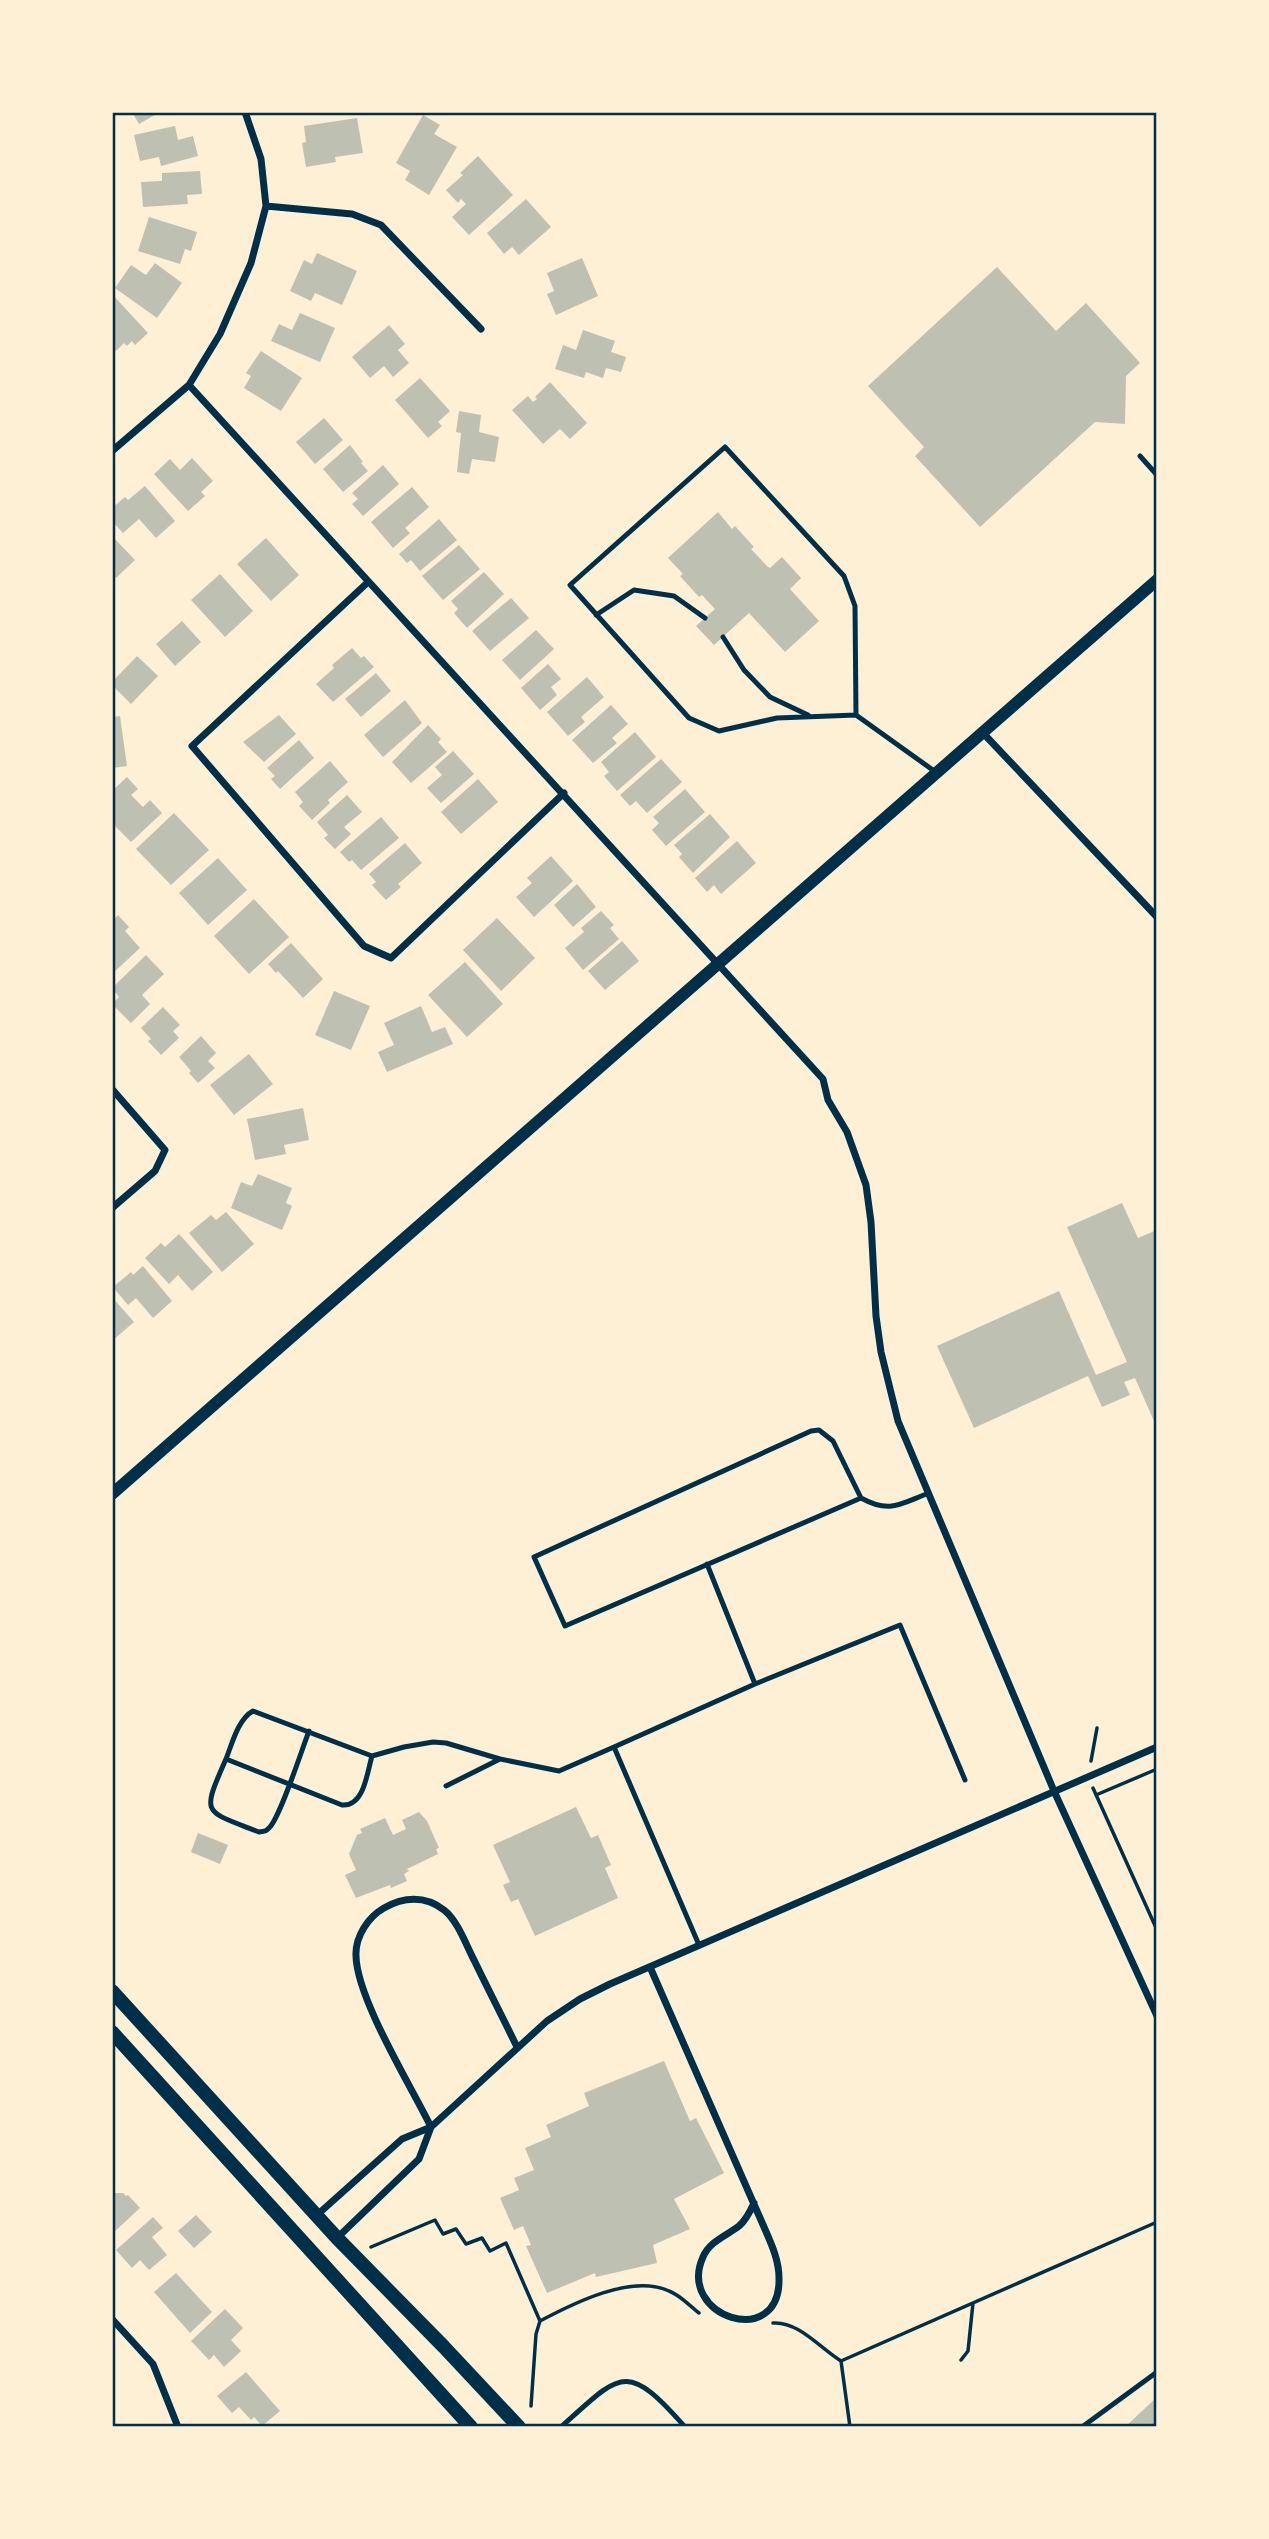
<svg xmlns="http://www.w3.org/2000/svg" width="1269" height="2539" viewBox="0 0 1269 2539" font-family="Commissioner,sans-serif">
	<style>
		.building { fill: #bec0b2 }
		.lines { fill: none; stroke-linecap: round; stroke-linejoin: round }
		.path { stroke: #003049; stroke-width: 3.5 }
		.service { stroke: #003049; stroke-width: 5 }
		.minor { stroke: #003049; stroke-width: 7 }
		.tertiary { stroke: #003049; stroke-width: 12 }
		.secondary { stroke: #003049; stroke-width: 14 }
		.neatline { fill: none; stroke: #003049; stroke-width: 2.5 }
	</style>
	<rect width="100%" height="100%" fill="#fdf0d5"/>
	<path class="building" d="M132,112H160L139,124Z
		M423,115L440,125L434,134L457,147L429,195L405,180L410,171L396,163Z
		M357,118L363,153L335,157L336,162L306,167L302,143L306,142L304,126Z
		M175,126L178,140L193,136L198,156L161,166L159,157L140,161L134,135Z
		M478,156L513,195L469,235L452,217L466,204L461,199L458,203L446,190L463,175L460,173Z
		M200,171L202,194L187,195L188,204L143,207L141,182L162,181V173Z
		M526,199L551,227L519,255L512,247L504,254L487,233Z
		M149,217L197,232L191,251L185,249L180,264L138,251Z
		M317,253L357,271L342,305L315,293L311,301L290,291L304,260L312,264Z
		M582,258L598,296L556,315L547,294L554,291L547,273Z
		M155,263L182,283L157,318L115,288L131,265L146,275Z
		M997,267L1056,331L1086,303L1140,363L1126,376L1125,424L1095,422L980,527L915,456L924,447L868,386Z
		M112,294L148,333L135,345L132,341L127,346L124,343L116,351L112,346Z
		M300,313L335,328L320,362L271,341L279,324L292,330Z
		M389,325L405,344L398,350L409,363L393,377L384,366L370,378L352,357Z
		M583,330L615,341L611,352L626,357L621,372L606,368L603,378L586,372L584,378L555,369L563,345L576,350Z
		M261,351L302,378L281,411L244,388L251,376L246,373Z
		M420,378L450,411L438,422L442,426L428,438L395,400Z
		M550,382L587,423L570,439L560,429L543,444L512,410L528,396L533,402L537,399L535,397Z
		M459,411L481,415L479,432L499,437L495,462L472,459L469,474L457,472L461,433L456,432Z
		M324,418L343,440L315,464L296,442Z
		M350,445L363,462L361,463L368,471L343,492L323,469Z
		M192,458L213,481L201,492L205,496L188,511L154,474L170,459L180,470Z
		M383,465L399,484L363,516L352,504L358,499L352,493Z
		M145,486L175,521L156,538L139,519L123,533L112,521V508L125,497L128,500Z
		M412,487L429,507L405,528L410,533L393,548L371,522Z
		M718,512L732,529L735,526L754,547L751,549L767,566L770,568L782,557L801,578L790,589L819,621L785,652L749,613L714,645L696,626L715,609L702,595L699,597L680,576L683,574L668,558Z
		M439,519L457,540L420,571L411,560L407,563L399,554Z
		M112,536L135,560L116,578L112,574Z
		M266,538L299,575L271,601L237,564Z
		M459,545L480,569L443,600L422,576Z
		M484,572L504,594L467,628L454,613L458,609L451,601Z
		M220,574L253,611L225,637L191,600Z
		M511,598L529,618L490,651L472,631Z
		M182,621L201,642L175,666L156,644Z
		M536,630L554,649L520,680L502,660Z
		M352,648L361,658L364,656L374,667L333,702L316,684L334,668L332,665Z
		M137,656L158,676L131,704L112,685V682Z
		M548,664L561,679L551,687L557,695L540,710L521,688Z
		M376,673L391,691L361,717L345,699Z
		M587,677L604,697L581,717L585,722L568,736L547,712Z
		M405,700L422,723L383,757L364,735Z
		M611,705L628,724L612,738L617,743L593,763L572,740Z
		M279,715L296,734L264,762L243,742Z
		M120,716L127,766L112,768V717Z
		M428,725L441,739L438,742L447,752L411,783L392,762Z
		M635,732L656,757L617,791L604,776L609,772L601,762Z
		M299,740L314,758L280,789L271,779L275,776L267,768Z
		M453,751L474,774L441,803L427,788L442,775L435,767Z
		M661,759L682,782L647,813L636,801L630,806L620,795Z
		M330,761L348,782L328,800L330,803L312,820L299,806L303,802L295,792Z
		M127,777L138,789L131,795L143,807L150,800L162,813L131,842L112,823V791Z
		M478,779L498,802L461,834L441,812Z
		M685,789L705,812L666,846L652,830L659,823L653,817Z
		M347,795L362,812L344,827L351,834L335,849L324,838L328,835L317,822Z
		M174,813L209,850L171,885L136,849Z
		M710,814L730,837L693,873L679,857L682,854L674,845Z
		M381,817L399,838L361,870L352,860L349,862L340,852Z
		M737,841L756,863L721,894L714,885L707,892L695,878Z
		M405,843L422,863L398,884L401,887L386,900L372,885L376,882L369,874Z
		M551,856L573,881L534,917L516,897L532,883L527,878Z
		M218,858L247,890L208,925L179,893Z
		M577,884L596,907L573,927L554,905Z
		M254,899L289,937L249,974L214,936Z
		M601,911L614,925L610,928L619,939L583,970L565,948L584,932L581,928Z
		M118,915L129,927L125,931L140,948L112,974V921Z
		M497,918L535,958L501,991L463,950Z
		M622,941L639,961L605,990L588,971Z
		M291,943L323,979L303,998L278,971L276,973L268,964Z
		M146,955L164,974L142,995L150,1004L131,1023L112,1004L119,997L112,988Z
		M465,962L503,1004L467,1037L428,995Z
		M334,991L370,1006L351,1050L315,1035Z
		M421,1006L432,1032L445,1027L453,1044L387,1072L378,1052L394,1045L384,1023Z
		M163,1007L180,1025L173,1031L179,1038L161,1055L148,1041L151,1039L141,1028Z
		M201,1036L216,1053L208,1061L215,1068L198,1083L189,1073L191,1071L179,1057Z
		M249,1054L273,1084L234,1115L210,1085Z
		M303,1108L309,1140L284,1145L286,1154L255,1160L247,1119Z
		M258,1174L292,1188L286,1203L292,1206L282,1230L231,1208L241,1182L252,1186Z
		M1122,1203L1138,1238L1157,1230V1428L1135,1378L1124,1382L1130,1395L1102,1407L1088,1376L974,1428L937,1346L1059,1291L1096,1375L1127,1362L1067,1227Z
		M226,1212L254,1244L222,1272L189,1233L211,1215L216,1220Z
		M179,1234L213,1272L192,1291L178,1275L169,1284L145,1258L161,1243L165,1247Z
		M143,1266L172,1301L153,1318L136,1298L128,1305L113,1287L131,1272L133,1275Z
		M112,1297L134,1322L112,1341Z
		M576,1807L591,1838L598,1835L611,1865L605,1868L618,1898L535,1936L518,1899L511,1902L503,1885L510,1882L493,1845Z
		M419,1812L427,1821L439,1848L436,1849L438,1854L407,1869L409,1871L404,1874L407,1881L391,1888L390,1885L356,1898L345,1875L356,1870L349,1854L357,1835L362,1833L360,1829L385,1818L393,1835L406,1829L402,1820Z
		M198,1833L228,1845L220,1864L191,1852Z
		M664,2061L690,2121L696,2118L724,2173L674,2199L690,2229L653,2245L657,2263L596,2277L595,2273L547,2293L526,2246L531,2245L523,2226L514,2230L500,2198L519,2190L514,2178L534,2170L525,2148L551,2137L546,2125L589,2106L584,2093Z
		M115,2193H123L126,2196L128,2195L140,2208L112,2234V2196Z
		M196,2215L212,2232L194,2248L178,2231Z
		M153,2217L163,2228L152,2237L167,2255L149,2270L140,2260L132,2268L116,2250Z
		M176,2273L212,2312L190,2333L154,2292Z
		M225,2309L243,2328L231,2340L241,2351L224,2367L214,2355L209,2360L191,2341Z
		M246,2372L280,2411L262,2426L254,2417L251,2420L239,2407L232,2413L217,2396Z
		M1157,2397V2427H1125Z"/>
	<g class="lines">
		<path class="path" d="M1091,1761L1097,1728
			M1093,1788L1157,1930
			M1096,1795L1157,1769
			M371,2247L435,2220L443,2234L456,2229L466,2244L482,2238L490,2251L506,2243L540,2321
			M773,2323C798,2321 820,2348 841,2361L1157,2222
			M961,2360L968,2351L973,2303
			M841,2361L850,2427
			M531,2406L536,2334L540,2321C574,2303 631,2274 669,2291C680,2295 690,2306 699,2313"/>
		<path class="service" d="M1140,456L1157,475
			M596,615L634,590L674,596L705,618
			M723,637L744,670L770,697L808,715
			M856,715L777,718L719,731L689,718L570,585L725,447L844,576L855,606L856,715L937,773
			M861,1498L833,1441L819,1430L811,1431L534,1557L565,1626L861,1498C890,1514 900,1504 929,1493
			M707,1564L755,1684L900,1625L965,1780
			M372,1756C367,1773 364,1807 342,1805L226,1759C232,1744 238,1719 253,1711L372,1756L404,1747L433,1742L446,1743L500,1759L559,1771L614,1747
			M226,1759C201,1816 203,1810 259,1832C265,1831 265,1832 269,1828C280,1818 302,1749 309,1731
			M446,1786L500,1759
			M699,1945L614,1747L755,1684
			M561,2427C621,2373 626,2360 685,2427
			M1082,2427L1157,2372"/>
		<path class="minor" d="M266,206L352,214L381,225L481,329
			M189,385L823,1079L828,1100L847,1132L866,1185L871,1222L876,1316L881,1352L898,1421L1054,1791L1157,2016
			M112,451L189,385L220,334L251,263L266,206L261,159L245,112
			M367,583L192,746L364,946L391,958L564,793
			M983,733L1157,917
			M112,1089L165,1150L155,1171L112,1208
			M650,1967L764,2227C771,2243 779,2260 779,2278C781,2351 676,2317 703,2257C710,2241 726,2236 739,2226C746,2220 750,2212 754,2203
			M431,2127C411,2086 357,1999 356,1956C355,1937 368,1917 384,1908C403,1897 425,1895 444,1910C458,1921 466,1945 474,1960C488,1989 503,2018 517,2047
			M317,2215L402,2139L431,2127L547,2021L580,1999L610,1984L1157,1747
			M337,2238L419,2159L431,2127
			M112,2319L153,2364L178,2427"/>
		<path class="tertiary" d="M112,1494L1157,580"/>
		<path class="secondary" d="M112,1991L337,2238L444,2347L519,2427
			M112,2032L471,2427"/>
	</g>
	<rect width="1269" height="2539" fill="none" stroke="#fdf0d5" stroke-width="228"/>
	<rect x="114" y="114" width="1041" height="2311" class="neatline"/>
</svg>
